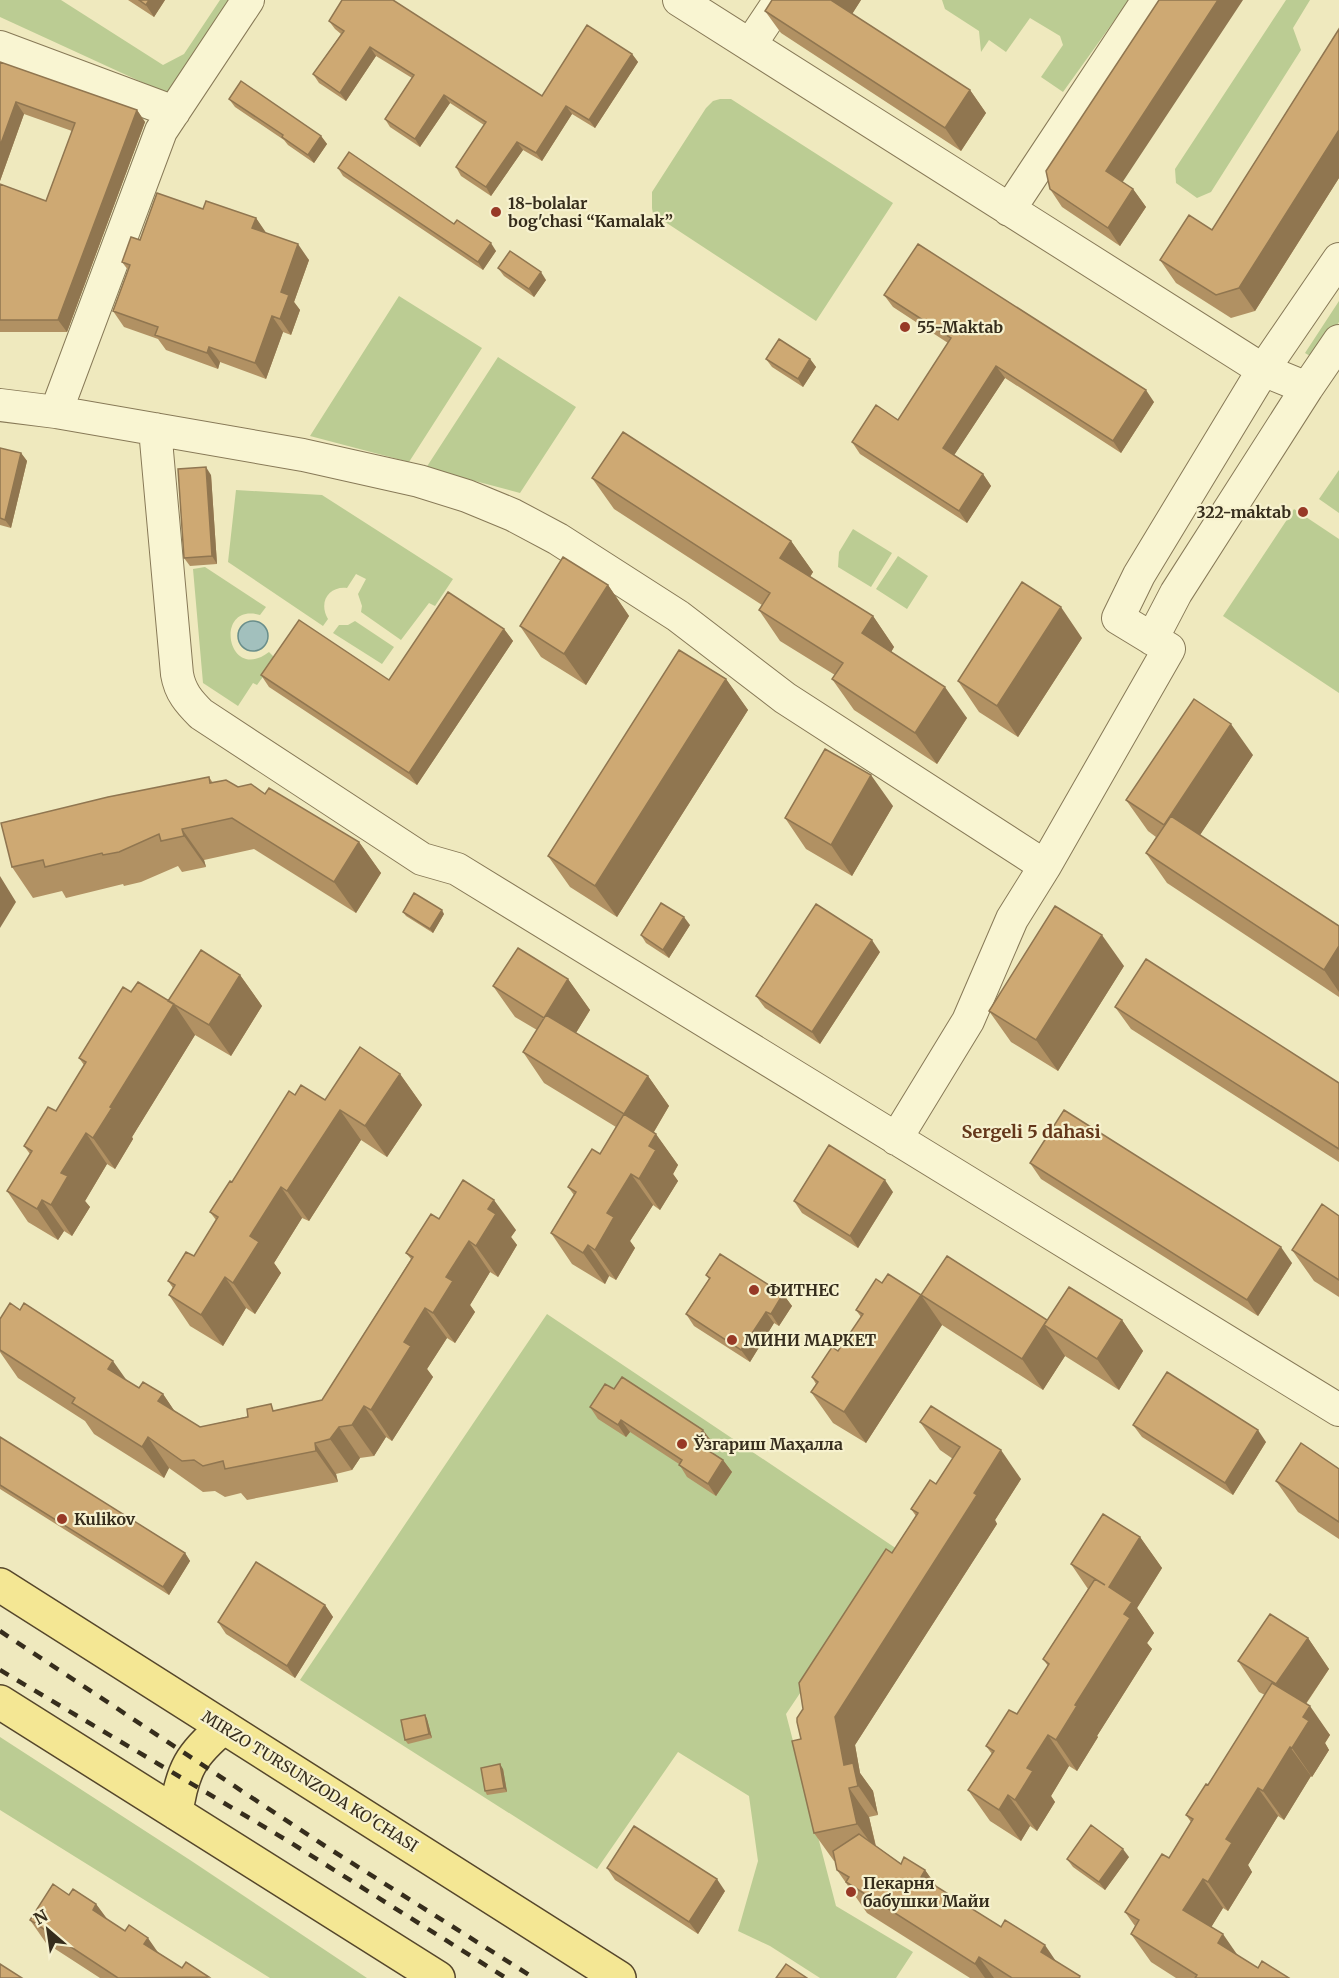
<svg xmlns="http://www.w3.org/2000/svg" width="1339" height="1978" viewBox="0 0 1339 1978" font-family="Merriweather,serif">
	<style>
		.green { fill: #bbcc93 }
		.water { fill: #a2c0bd; stroke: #698e8b; stroke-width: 1.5 }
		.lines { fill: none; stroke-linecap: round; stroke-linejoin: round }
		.minor-casing { stroke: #877957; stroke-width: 34 }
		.major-casing { stroke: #55462b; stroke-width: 36 }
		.minor { stroke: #f9f5d2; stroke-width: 32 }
		.major { stroke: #f4e794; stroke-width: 33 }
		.rail { stroke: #362d1c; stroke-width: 4.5; stroke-dasharray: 10 10; stroke-linecap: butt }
		.wall { fill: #b19163 }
		.shaded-wall { fill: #907650 }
		.building { fill: #cea973; stroke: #907650; stroke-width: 1.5 }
		.poi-dot { fill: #973926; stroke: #f6f1ce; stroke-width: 2 }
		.labels { text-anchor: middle; stroke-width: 4.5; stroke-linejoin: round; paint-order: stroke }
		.poi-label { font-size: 16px; font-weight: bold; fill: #362d1c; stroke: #f6f1ce; text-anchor: start }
		.street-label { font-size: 16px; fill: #362d1c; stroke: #f6f1ce }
		.neighbourhood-label { font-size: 18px; font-weight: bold; fill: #64371a; stroke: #f6f1ce }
	</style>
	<rect width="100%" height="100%" fill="#efe9be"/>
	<path class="green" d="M0,0H61L163,65L184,54L220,0H233L172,96L0,17Z
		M942,0H1129L1063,92L1041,77L1063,45L1060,36L1030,18L1006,52L989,40L981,52L979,31L945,9Z
		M1286,0H1310L1293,28L1301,50L1211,192L1197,198L1176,183L1175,169Z
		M720,99H731L893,203L816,321L653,214L652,208V192L706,108L713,101Z
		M399,296L482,348L409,462L310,436Z
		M1339,301V322L1315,359L1305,353Z
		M498,357L576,407L520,493L426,468Z
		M1339,470V513L1319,499Z
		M236,490L322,495L453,579L435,606L429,603L401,640L361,612L362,606L358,594L366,579L356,574L347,588C329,586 318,602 328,619L323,626L228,562Z
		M1294,509L1339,539V693L1223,616Z
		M853,529L892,553L871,587L838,567L839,552Z
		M898,556L928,576L907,609L876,589Z
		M205,567L266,607L260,615C213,602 227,684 269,652L276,659L257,685L253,683L238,706L203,683L193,569Z
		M355,621L394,647L382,664L333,633L339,625H348Z
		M547,1314L897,1549L786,1714L836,1906L913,1952L896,1978H820L770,1946L738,1931L758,1861L749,1796L678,1752L597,1869L300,1680Z
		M0,1737L190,1860L367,1978H270L0,1810Z"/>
	<path class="water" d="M238 636a15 15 0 1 1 30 0a15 15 0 1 1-30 0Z"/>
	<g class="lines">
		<defs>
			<path id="minor" d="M679,0L1263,370L1307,388
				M750,45L780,0
				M0,47L174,112
				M1009,210L1148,0
				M0,405L56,412L303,455L419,481L467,496L513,515L558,539L678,616L785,698L1045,866
				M56,412L161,131L248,0
				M155,429L177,674C180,692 189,702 201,714L422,859L457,869L1339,1410
				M1152,639L1176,593L1307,388L1339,341
				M896,1139L968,1021L1012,919L1045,866L1169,649L1118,618L1139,575L1263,370L1339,259"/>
			<path id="major" d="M0,1585L619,1978
				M0,1702L438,1978
				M176,1813C182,1770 191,1754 224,1727"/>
		</defs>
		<use href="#minor" class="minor-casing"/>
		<use href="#major" class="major-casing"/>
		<use href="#minor" class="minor"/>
		<use href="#major" class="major"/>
		<path class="rail" d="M0,1631L325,1846L534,1978
			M0,1670L288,1841L506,1978"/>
	</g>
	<path class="wall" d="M128,0H165L154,17Z
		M861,0L852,14L970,90L986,113L961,151L781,33L765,11Z
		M329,21L542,96L632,54L638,62L595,128L572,114L542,161L523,150L491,196L461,176L456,167L484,125L450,103L420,147L390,127L385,119L412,78L376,56L346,101L319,83L313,74L341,34L335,29Z
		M1339,29V178L1255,311L1231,318L1176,283L1160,260L1212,230Z
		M0,62L137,110L145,122L67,332H0V184L46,201L72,131L24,114L0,181Z
		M229,99L321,136L327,144L314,163L288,145L284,140L235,107Z
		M338,168L454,224L496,251L483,270L343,176Z
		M1123,182L1133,189L1146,207L1120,246L1062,207L1050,189Z
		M203,209L256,218L265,232L309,260L294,302L300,310L291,335L283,332L266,379L220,362L218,369L166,350L158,339L124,327L113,311L128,270L122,262L140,240Z
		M498,268L546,280L534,297L504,276Z
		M884,295L1154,402L1121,453L1005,378L954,455L983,474L991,486L967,523L860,454L852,442L898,420L948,343L893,307Z
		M766,359H810L816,367L803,387L772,367Z
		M0,448L21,453L27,461L11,528L0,525Z
		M211,475L217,564L190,566L184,558Z
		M592,478L791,541L813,572L810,577L873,616L894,647L891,652L967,718L937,764L854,710L832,679L835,675L780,641L759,610L762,605L614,509Z
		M608,585L629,616L586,685L541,657L520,626Z
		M504,629L513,641L417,785L269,687L261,675L389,680Z
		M1082,638L1018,737L979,712L958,681Z
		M726,679L748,710L617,917L570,887L548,856Z
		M1253,755L1200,835L1339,926V997L1167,883L1146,853L1156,837L1148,831L1126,800Z
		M209,777L213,783L238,787L265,794L359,842L381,873L356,913L254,849L204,860L206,867L182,872L178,866L141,882L124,886L123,884L66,898L62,891L33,898L12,867Z
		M893,806L852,876L806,849L785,818Z
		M403,912L444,914L433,933L406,916Z
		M690,925L669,958L646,943L641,935Z
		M880,952L820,1044L765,1008L756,996Z
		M1124,966L1058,1071L1011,1042L989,1011Z
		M240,975L262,1006L231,1056L195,1035L132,1137L133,1139L115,1169L107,1164L85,1201L90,1207L72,1236L64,1231L58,1240L28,1222L7,1191L30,1154L24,1146L56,1111L84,1065L79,1058L131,992L168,1001Z
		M568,979L590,1010L576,1033L648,1076L669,1106L654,1132L678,1165L673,1174L678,1181L660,1210L653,1205L630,1241L635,1248L616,1280L609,1276L605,1284L572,1264L551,1233L574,1195L568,1187L600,1154L616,1127L544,1083L523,1052L537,1030L515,1017L493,986Z
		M1115,1007L1339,1083V1162L1131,1029Z
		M400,1074L422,1105L387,1157L361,1140L309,1221L302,1218L274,1263L281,1273L255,1314L246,1308L223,1346L190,1326L169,1295L173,1288L168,1281L194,1256L216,1220L210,1212L295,1095L325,1100Z
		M1030,1163L1292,1263L1258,1316L1041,1179Z
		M893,1192L858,1248L802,1213L794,1201Z
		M1339,1216V1297L1314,1281L1292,1250Z
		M439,1219L516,1230L511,1237L517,1245L498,1277L490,1272L470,1305L475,1312L455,1343L447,1338L427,1369L433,1377L392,1441L386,1437L374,1456L360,1458L352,1470L336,1474L338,1482L247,1500L241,1493L225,1497L215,1491L203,1492L169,1468L164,1478L94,1434L85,1421L18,1378L0,1352V1319L128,1382L139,1388L163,1394L175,1412L200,1427L322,1400L411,1259L406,1253Z
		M706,1275L783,1294L792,1306L779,1326L774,1323L750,1362L694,1326L686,1314L709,1279Z
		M882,1283L921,1295L1047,1321L1122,1320L1143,1351L1119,1390L1065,1356L1043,1390L942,1325L866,1443L833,1423L811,1392L816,1384L812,1377L838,1351L861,1317L856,1310Z
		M614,1389L703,1430L712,1442L707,1449L723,1460L732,1472L716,1496L687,1477L679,1464L630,1432L626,1437L598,1419L590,1407Z
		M920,1422L1021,1479L995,1520L997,1524L855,1745L860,1773L873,1791L878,1815L869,1817L876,1846L901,1864L925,1870L937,1887L1056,1962L1081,1978H970L867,1913L837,1870L835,1861H834L814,1833L801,1739L803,1709L892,1553L916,1516L911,1509L936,1484L953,1459L940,1450Z
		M1133,1425L1266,1442L1233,1495L1142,1437Z
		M0,1437L185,1553L190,1561L169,1595L0,1489Z
		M1339,1469V1539L1298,1512L1276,1481Z
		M1140,1537L1162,1568L1137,1608L1154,1633L1147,1643L1152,1649L1097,1736L1098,1737L1077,1771L1069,1766L1051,1796L1055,1802L1037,1831L1030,1826L1021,1841L990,1821L968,1790L992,1754L986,1746L1017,1714L1048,1666L1043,1659L1088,1589L1071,1564Z
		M325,1605L333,1617L295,1678L226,1634L218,1622Z
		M1308,1638L1329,1669L1306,1704L1330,1735L1325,1743L1329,1750L1312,1777L1311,1776L1284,1820L1278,1816L1248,1865L1252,1872L1228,1911L1223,1908L1211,1927L1237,1955L1258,1968L1289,1978H1176L1151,1962L1131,1934L1135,1926L1125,1912L1169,1858L1191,1822L1186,1815L1208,1785L1265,1695L1259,1692L1238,1661Z
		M425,1715L427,1719L432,1738L408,1744L405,1740Z
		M503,1769L507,1792L487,1795L485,1791Z
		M1129,1857L1105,1890L1073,1867L1067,1859Z
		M607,1868L725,1891L698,1934L615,1880Z
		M69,1895L96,1904L108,1920L182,1968L209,1978H100L46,1943L30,1920Z"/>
	<path class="shaded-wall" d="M149,0H165L154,17L146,5Z
		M831,0H861L847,22Z
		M1218,0H1243L1118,189L1106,171Z
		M370,47L376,56L346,101L340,93Z
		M632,54L638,62L595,128L589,120Z
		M970,90L986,113L961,151L945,128Z
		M444,95L450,103L420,147L415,139Z
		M16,102L24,114L0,181V146Z
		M566,106L572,114L542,161L536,153Z
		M137,110L145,122L67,332L58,320Z
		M1339,130V178L1255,311L1239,288Z
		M321,136L327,144L314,163L308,155Z
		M517,142L523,150L491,196L486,187Z
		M1133,189L1146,207L1120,246L1108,228Z
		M256,218L267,234L252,228Z
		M491,243L496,251L483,270L478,262Z
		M298,244L309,260L294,302L300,310L291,335L280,319L281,292Z
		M541,272L546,280L534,297L529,289Z
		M272,316L283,332L266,379L255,363Z
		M209,347L220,362L218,369L207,353Z
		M810,359L816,367L803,387L798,379Z
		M996,366L1005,378L951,460L943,448Z
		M1146,390L1154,402L1121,453L1113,441Z
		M21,453L27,461L11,528L5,520Z
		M206,467L211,475L217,564L212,556Z
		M983,474L991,486L967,523L959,511Z
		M791,541L813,572L802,589L780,558Z
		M608,585L629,616L586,685L564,654Z
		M1061,607L1082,638L1018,737L997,706Z
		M873,616L894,647L884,664L862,633Z
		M504,629L513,641L417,785L409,773Z
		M726,679L748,710L617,917L595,886Z
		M945,687L967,718L937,764L915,733Z
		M1231,724L1253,755L1186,856L1164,825Z
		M871,775L893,806L852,876L831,845Z
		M182,829L204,860L206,867L184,836Z
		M359,842L381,873L356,913L334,882Z
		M0,876L16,902L0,928Z
		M442,910L444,914L433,933L430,929Z
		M684,917L690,925L669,958L663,950Z
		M1102,935L1124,966L1058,1071L1036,1040Z
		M872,940L880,952L820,1044L812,1032Z
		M1339,946V992L1324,970Z
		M240,975L262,1006L231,1056L209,1025Z
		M568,979L590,1010L566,1049L544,1018Z
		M174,1004L195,1035L132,1137L133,1139L115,1169L93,1138L110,1107Z
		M400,1074L422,1105L387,1157L365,1126Z
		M648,1076L669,1106L646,1145L624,1114Z
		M340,1110L361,1140L309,1221L287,1191Z
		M86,1133L107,1164L85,1201L90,1207L72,1236L51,1205L61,1173Z
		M656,1134L678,1165L673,1174L678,1181L660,1210L639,1179L649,1146Z
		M631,1174L653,1205L630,1241L635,1248L616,1280L595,1250L607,1213Z
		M885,1180L893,1192L858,1248L850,1236Z
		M281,1187L302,1218L274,1263L281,1273L255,1314L233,1283L250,1236Z
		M42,1200L64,1231L58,1240L37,1209Z
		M494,1200L516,1230L511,1237L517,1245L498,1277L476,1246L488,1209Z
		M469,1241L490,1272L470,1305L475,1312L455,1343L433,1313L446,1277Z
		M588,1245L609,1276L605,1284L583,1253Z
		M1281,1247L1292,1263L1258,1316L1247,1300Z
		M225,1277L246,1308L223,1346L201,1315Z
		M783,1294L792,1306L779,1326L771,1314Z
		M921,1295L942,1325L866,1443L844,1412Z
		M425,1308L447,1338L427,1369L433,1377L392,1441L371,1410L404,1342Z
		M766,1312L774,1323L750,1362L741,1350Z
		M1122,1320L1143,1351L1119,1390L1097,1359Z
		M1044,1325L1065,1356L1043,1390L1022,1359Z
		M113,1361L135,1392L108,1369Z
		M163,1394L184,1425L158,1401Z
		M364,1406L386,1437L374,1456L352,1425Z
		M621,1420L630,1432L626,1437L618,1425Z
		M339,1427L360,1458L352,1470L330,1439Z
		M703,1430L712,1442L704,1454L695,1442Z
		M1258,1430L1266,1442L1233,1495L1225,1483Z
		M148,1437L169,1468L164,1478L142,1447Z
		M315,1443L336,1474L338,1482L316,1451Z
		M1001,1450L1021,1479L995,1520L997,1524L855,1745L860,1773L873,1791L878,1815L844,1765L835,1717Z
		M723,1460L732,1472L716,1496L708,1484Z
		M1140,1537L1162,1568L1137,1608L1154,1633L1147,1643L1152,1649L1097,1736L1098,1737L1077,1771L1056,1740L1075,1705L1109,1587Z
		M185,1553L190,1561L169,1595L163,1587Z
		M325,1605L333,1617L295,1678L287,1666Z
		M1308,1638L1329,1669L1298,1715L1276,1684Z
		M1310,1706L1330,1735L1325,1743L1329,1750L1312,1777L1292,1748L1303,1717Z
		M425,1715L427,1719L432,1738L429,1734Z
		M1048,1735L1069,1766L1051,1796L1055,1802L1037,1831L1015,1800L1027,1768Z
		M1290,1747L1311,1776L1284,1820L1263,1791Z
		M500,1764L503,1769L507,1792L504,1788Z
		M849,1788L869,1817L877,1852L857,1824Z
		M1258,1788L1278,1816L1248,1865L1252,1872L1228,1911L1208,1882L1226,1839Z
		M1008,1795L1030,1826L1021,1841L999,1810Z
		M1123,1849L1129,1857L1105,1890L1099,1882Z
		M925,1870L947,1901L921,1877Z
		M717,1879L725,1891L698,1934L689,1922Z
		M1203,1879L1223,1908L1204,1939L1183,1910Z
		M96,1904L112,1926L93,1910Z
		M1223,1934L1243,1963L1218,1943Z
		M148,1938L164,1961L144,1944Z
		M1045,1945L1066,1976L1041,1952Z
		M979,1957L994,1978H985L975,1964Z"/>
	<path class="building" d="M139,0H149L146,5Z
		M342,0H393L542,96L587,25L632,54L589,120L566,106L536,153L517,142L486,187L456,167L486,122L444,95L415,139L385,119L414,75L370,47L340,93L313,74L344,31L329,21Z
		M772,0H831L970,90L945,128L765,11Z
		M1159,0H1218L1106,171L1133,189L1108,228L1050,189L1046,171Z
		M1339,29V130L1239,288L1216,295L1160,260L1189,215L1212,230Z
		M0,62L137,110L58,320H0V184L46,201L75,123L16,102L0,146Z
		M241,81L321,136L308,155L282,137L283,135L229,99Z
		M349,152L454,224L457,220L491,243L478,262L338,168Z
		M157,193L203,209L206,201L256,218L252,228L298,244L281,292L289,295L280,319L272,316L255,363L209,347L207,353L155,335L158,327L113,311L130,265L122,262L131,237L140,240Z
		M918,244L1146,390L1113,441L996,366L943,448L983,474L959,511L852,442L876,405L898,420L951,338L884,295Z
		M510,251L541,272L529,289L498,268Z
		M779,339L810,359L798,379L766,359Z
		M623,432L791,541L780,558L873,616L862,633L945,687L915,733L832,679L843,663L759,610L770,593L592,478Z
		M0,448L21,453L5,520L0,518Z
		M206,467L212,556L184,558L178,469Z
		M563,557L608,585L564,654L520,626Z
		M1022,582L1061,607L997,706L958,681Z
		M448,592L504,629L409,773L261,675L299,620L389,680Z
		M679,650L726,679L595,886L548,856Z
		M1194,699L1231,724L1164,825L1126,800Z
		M825,749L871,775L831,845L785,818Z
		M209,777L210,783L226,780L238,787L251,784L265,794L269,788L359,842L334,882L232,818L182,829L184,836L161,841L159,834L119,852L103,855L102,853L45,867L43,860L12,867L1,823L108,797Z
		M1171,816L1339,926V946L1324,970L1146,853Z
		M414,893L442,910L430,929L403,912Z
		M661,903L684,917L663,950L641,935Z
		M816,904L872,940L812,1032L756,996Z
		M1055,906L1102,935L1036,1040L989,1011Z
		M518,948L568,979L544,1018L493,986Z
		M201,950L240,975L209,1025L168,1001Z
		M1146,959L1339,1083V1149L1115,1007Z
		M138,982L174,1004L110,1107L112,1108L93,1138L86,1133L61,1173L68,1176L51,1205L42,1200L37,1209L7,1191L32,1151L24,1146L48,1107L56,1111L86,1062L79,1058L123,987L131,992Z
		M546,1015L648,1076L624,1114L523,1052Z
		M360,1047L400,1074L365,1126L340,1110L287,1191L281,1187L250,1236L259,1242L233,1283L225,1277L201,1315L169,1295L175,1285L168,1281L186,1252L194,1256L218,1217L210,1212L230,1181L232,1182L289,1091L295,1095L301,1085L325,1100Z
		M1064,1110L1281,1247L1247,1300L1030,1163Z
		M624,1114L656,1134L649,1146L656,1150L639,1179L631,1174L607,1213L614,1217L595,1250L588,1245L583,1253L551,1233L576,1192L568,1187L592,1149L600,1154Z
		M829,1145L885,1180L850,1236L794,1201Z
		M463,1180L494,1200L488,1209L496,1214L476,1246L469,1241L446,1277L453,1281L433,1313L425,1308L404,1342L411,1346L371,1410L364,1406L352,1425L339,1427L330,1439L315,1443L316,1451L225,1469L223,1461L203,1466L194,1460L182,1461L148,1437L142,1447L72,1403L75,1398L0,1350V1319L10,1303L20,1310L24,1303L113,1361L108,1369L139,1388L143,1382L163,1394L158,1401L200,1427L248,1417L247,1409L271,1404L273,1411L322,1400L413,1257L406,1253L431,1214L439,1219Z
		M1322,1204L1339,1216V1280L1292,1250Z
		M720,1254L783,1294L771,1314L766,1312L741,1350L686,1314L710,1278L706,1275Z
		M947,1256L1047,1320L1022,1359L921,1295Z
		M888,1274L921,1295L844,1412L811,1392L818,1382L812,1377L832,1347L838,1351L863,1314L856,1310L876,1279L882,1283Z
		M1069,1287L1122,1320L1097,1359L1044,1325Z
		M1167,1372L1258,1430L1225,1483L1133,1425Z
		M622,1377L703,1430L695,1442L723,1460L708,1484L679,1465L682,1460L621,1420L618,1425L590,1407L605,1384L614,1389Z
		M931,1406L1001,1450L974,1493L977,1495L835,1717L844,1765L853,1763L858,1786L849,1788L857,1824L814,1833L792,1741L801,1739L797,1722V1718L803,1709L799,1683L886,1549L892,1553L918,1513L911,1509L930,1480L936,1484L960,1447L920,1422Z
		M0,1437L185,1553L163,1587L0,1485Z
		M1301,1443L1339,1469V1522L1276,1481Z
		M1103,1514L1140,1537L1109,1587L1132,1602L1124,1614L1130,1618L1075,1705L1077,1706L1056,1740L1048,1735L1027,1768L1033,1771L1015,1800L1008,1795L999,1810L968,1790L994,1751L986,1746L1009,1710L1017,1714L1049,1664L1043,1659L1095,1579L1105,1585L1071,1564Z
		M256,1562L325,1605L287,1666L218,1622Z
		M1270,1614L1308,1638L1276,1684L1238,1661Z
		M1272,1683L1310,1706L1303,1717L1309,1721L1292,1748L1290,1747L1263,1791L1258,1788L1226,1839L1232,1843L1208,1882L1203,1879L1183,1910L1223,1934L1218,1943L1258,1968L1262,1961L1289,1978H1195L1197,1975L1131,1934L1139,1920L1125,1912L1162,1854L1169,1858L1193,1819L1186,1815L1206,1784L1208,1785Z
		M425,1715L429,1734L405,1740L401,1720Z
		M500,1764L504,1788L485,1791L481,1768Z
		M1091,1825L1123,1849L1099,1882L1067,1859Z
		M634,1826L717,1879L689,1922L607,1868Z
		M859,1834L901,1864L904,1857L925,1870L921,1877L1001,1927L1005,1920L1045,1945L1041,1952L1080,1976L1079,1978H1012L979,1957L975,1964L846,1882L849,1877L837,1870L833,1851Z
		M53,1884L69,1895L73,1889L96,1904L93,1910L125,1931L129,1925L148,1938L144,1944L182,1968L186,1962L209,1977L118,1978L30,1920Z
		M0,1964L22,1978H0Z
		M786,1964L807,1978H776Z"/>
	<g class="poi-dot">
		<circle cx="496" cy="212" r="6"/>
		<circle cx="905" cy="327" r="6"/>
		<circle cx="1303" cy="512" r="6"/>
		<circle cx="754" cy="1290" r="6"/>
		<circle cx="732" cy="1340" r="6"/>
		<circle cx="682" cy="1444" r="6"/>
		<circle cx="62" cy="1519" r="6"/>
		<circle cx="851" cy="1892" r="6"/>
	</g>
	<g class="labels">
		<g class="poi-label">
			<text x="508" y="209">18-bolalar<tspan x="508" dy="18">bog'chasi “Kamalak”</tspan></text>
			<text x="917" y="333">55-Maktab</text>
			<text x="1291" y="518" text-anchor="end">322-maktab</text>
			<text x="766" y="1296">ФИТНЕС</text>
			<text x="744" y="1346">МИНИ МАРКЕТ</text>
			<text x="694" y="1450">Ўзгариш Маҳалла</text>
			<text x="74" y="1525">Kulikov</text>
			<text x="863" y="1889">Пекарня<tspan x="863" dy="18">бабушки Майи</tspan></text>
		</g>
		<g class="street-label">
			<text transform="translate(310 1781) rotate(32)" y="6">MIRZO TURSUNZODA KO'CHASI</text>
		</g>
		<g class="neighbourhood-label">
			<text x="1031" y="1138">Sergeli 5 dahasi</text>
		</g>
	</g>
	<g transform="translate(48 1930) rotate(331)" stroke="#f6f1ce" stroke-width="4.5" paint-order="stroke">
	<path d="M0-4.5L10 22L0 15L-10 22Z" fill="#362d1c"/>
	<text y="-9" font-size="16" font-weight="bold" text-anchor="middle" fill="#362d1c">N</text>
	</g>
</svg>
